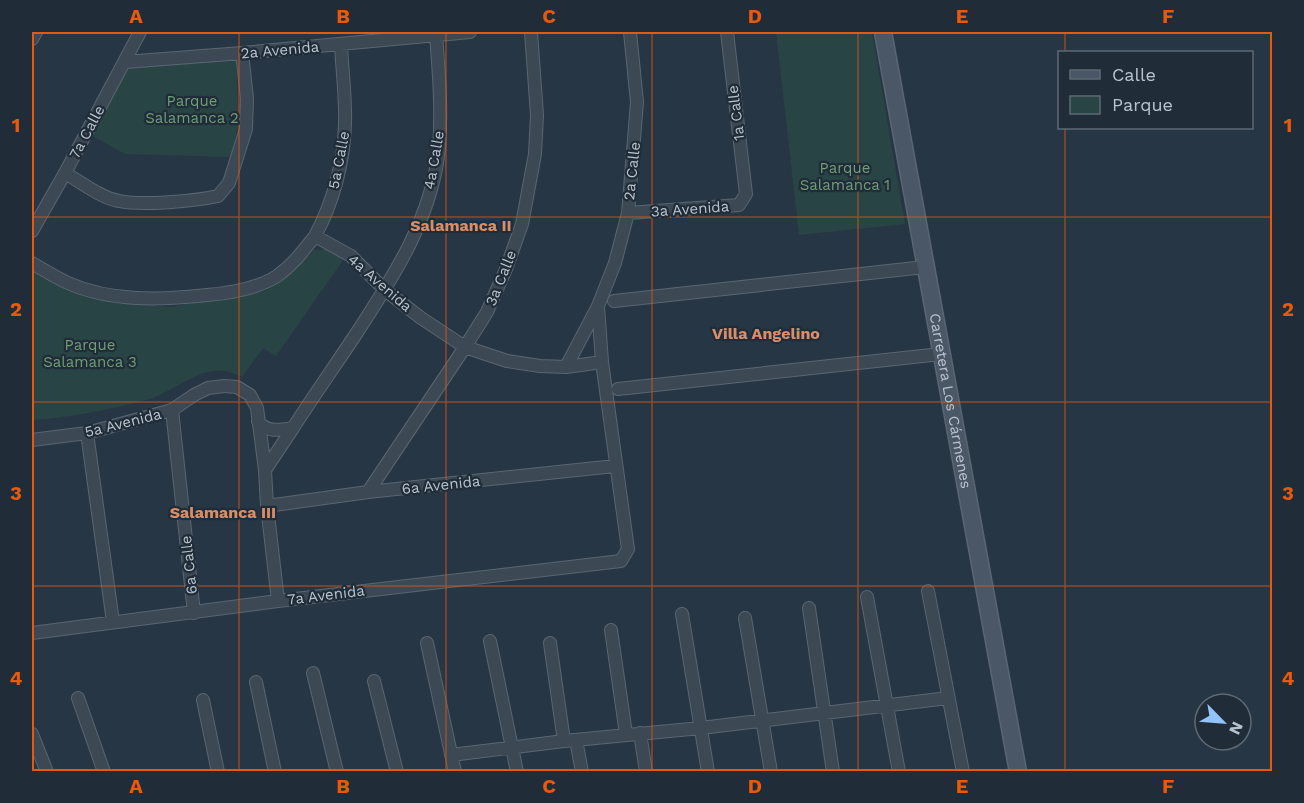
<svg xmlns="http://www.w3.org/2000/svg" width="1304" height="803" viewBox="0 0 1304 803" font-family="'Work Sans',sans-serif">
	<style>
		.green { fill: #294445 }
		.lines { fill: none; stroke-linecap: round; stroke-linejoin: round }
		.minor-casing { stroke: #5a6671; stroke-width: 14 }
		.secondary-casing { stroke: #5a6671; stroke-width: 19 }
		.minor { stroke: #3c4854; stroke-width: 12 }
		.secondary { stroke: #4a5767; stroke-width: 16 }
		.grid { fill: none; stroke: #e8590c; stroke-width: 1.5; stroke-opacity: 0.55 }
		.labels { text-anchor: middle; stroke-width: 4.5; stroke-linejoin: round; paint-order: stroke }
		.street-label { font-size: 15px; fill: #b9c3cd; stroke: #202d39 }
		.park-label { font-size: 15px; fill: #709e76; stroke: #202d39 }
		.neighbourhood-label { font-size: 16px; font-weight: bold; fill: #d88f69; stroke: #202d39 }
		.neatline { fill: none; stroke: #e8590c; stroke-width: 2 }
		.grid-label { font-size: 20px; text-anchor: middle; font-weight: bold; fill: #e8590c }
	</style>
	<rect width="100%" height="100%" fill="#273644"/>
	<path class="green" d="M776,32H872L905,224L799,235Z
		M236,60L239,123L231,157L125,154L92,136L126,68Z
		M325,249L335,252L344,259L276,356L263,348L242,377C237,375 231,372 225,371C200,366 171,393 147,400C110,409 69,418 32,420V269L73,291L110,301L169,307L265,291L295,270L314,250Z"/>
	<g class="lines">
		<defs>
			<path id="minor" d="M32,39L36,32
				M125,62L242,53L470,32
				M65,173C81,182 101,198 119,201C142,206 195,201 218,196L229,183L246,129L247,98L242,53
				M628,213L739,205L746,194L727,32
				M32,231L65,173L140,32
				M315,236C333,203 344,162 345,124C346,98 342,70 341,44
				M32,263C44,270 55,277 68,283C111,302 161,300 207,295C231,293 257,289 277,276C293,265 303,251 315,236L351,256L385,290L421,318L465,347L507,361L540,366L566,367L602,362
				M614,301L925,267
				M566,367L598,306L615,263L628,213L637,102L630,32
				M618,389L941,354
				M172,410L194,613
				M258,421C266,433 281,430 293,428C313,397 334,367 354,337C392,279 432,219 439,148C442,110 439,73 436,35
				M87,433L113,622
				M32,440L87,433L172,410L194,395L208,388L224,386L237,387L250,395L257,408L265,470
				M368,492L465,347L487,312L506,269L522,224L535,154L537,115L531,32
				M267,506L368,492L615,466
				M928,591L963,772
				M867,597L899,772
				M278,601L267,506L265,470L293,428
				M809,608L833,772
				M682,614L708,772
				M745,618L771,772
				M611,630L626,734
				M32,633L278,601L621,561L628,549L602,362L598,306
				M490,641L517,772
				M427,643L455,772
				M550,643L564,741
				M313,673L337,772
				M374,681L397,772
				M256,682L275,772
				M78,698L104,772
				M203,700L218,772
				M640,733L646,772
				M32,734L47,772
				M576,740L582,772
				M451,755L564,741L701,728L948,698"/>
			<g id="secondary">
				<path id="s1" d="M883,32L1018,772"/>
			</g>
		</defs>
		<use href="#minor" class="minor-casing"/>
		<use href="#secondary" class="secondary-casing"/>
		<use href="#minor" class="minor"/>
		<use href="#secondary" class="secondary"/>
	</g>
	<path class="grid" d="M239,32V772M446,32V772M652,32V772M858,32V772M1065,32V52M1065,128V772M32,217H1272M32,402H1272M32,586H1272"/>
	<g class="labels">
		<g class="street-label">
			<text transform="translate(280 50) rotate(-5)" y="5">2a Avenida</text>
			<text transform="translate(736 113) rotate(-97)" y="5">1a Calle</text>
			<text transform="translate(87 132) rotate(-62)" y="5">7a Calle</text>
			<text transform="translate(339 160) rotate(-79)" y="5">5a Calle</text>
			<text transform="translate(434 160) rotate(-80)" y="5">4a Calle</text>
			<text transform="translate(632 171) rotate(-84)" y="5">2a Calle</text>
			<text transform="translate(690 209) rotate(-4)" y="5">3a Avenida</text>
			<text transform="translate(501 278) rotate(-68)" y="5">3a Calle</text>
			<text transform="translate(380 283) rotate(41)" y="5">4a Avenida</text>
			<text dy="5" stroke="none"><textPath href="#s1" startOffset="375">Carretera Los Cármenes</textPath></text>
			<text transform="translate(123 423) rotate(-14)" y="5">5a Avenida</text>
			<text transform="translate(441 485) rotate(-6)" y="5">6a Avenida</text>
			<text transform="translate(189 565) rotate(-96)" y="5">6a Calle</text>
			<text transform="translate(326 595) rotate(-7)" y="5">7a Avenida</text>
		</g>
		<g class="park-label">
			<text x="192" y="106">Parque<tspan x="192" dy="17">Salamanca 2</tspan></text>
			<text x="845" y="173">Parque<tspan x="845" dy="17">Salamanca 1</tspan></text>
			<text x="90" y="350">Parque<tspan x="90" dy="17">Salamanca 3</tspan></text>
		</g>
		<g class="neighbourhood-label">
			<text x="461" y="231">Salamanca II</text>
			<text x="766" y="339">Villa Angelino</text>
			<text x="223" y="518">Salamanca III</text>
		</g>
	</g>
	<rect width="1304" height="803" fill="none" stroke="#202d39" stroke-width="66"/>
	<rect x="1058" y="51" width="195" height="78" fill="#202d39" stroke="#5d6974" stroke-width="1.5"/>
	<rect x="1070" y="70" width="30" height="9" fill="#4a5767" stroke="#5d6974" stroke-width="1.5"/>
	<text x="1112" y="81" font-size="18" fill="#b9c3cd">Calle</text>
	<rect x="1070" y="96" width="30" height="18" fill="#294445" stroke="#5d6974" stroke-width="1.5"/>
	<text x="1112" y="111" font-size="18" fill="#b9c3cd">Parque</text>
	<g transform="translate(1223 722) rotate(115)"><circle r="28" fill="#202d39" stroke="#5d6974" stroke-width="1.5"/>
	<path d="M0-4.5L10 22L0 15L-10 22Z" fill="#92c4f9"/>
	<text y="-9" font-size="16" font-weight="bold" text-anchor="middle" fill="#b9c3cd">N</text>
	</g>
	<rect x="33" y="33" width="1238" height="737" class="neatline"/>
	<g class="grid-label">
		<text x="136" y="23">A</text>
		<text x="343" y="23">B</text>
		<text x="549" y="23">C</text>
		<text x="755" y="23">D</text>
		<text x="962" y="23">E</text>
		<text x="1168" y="23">F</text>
		<text x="16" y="132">1</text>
		<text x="1288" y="132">1</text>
		<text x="16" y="316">2</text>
		<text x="1288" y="316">2</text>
		<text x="16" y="500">3</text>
		<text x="1288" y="500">3</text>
		<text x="16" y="685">4</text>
		<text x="1288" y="685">4</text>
		<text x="136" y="793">A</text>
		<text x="343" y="793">B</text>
		<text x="549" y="793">C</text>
		<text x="755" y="793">D</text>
		<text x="962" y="793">E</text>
		<text x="1168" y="793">F</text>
	</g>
</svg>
